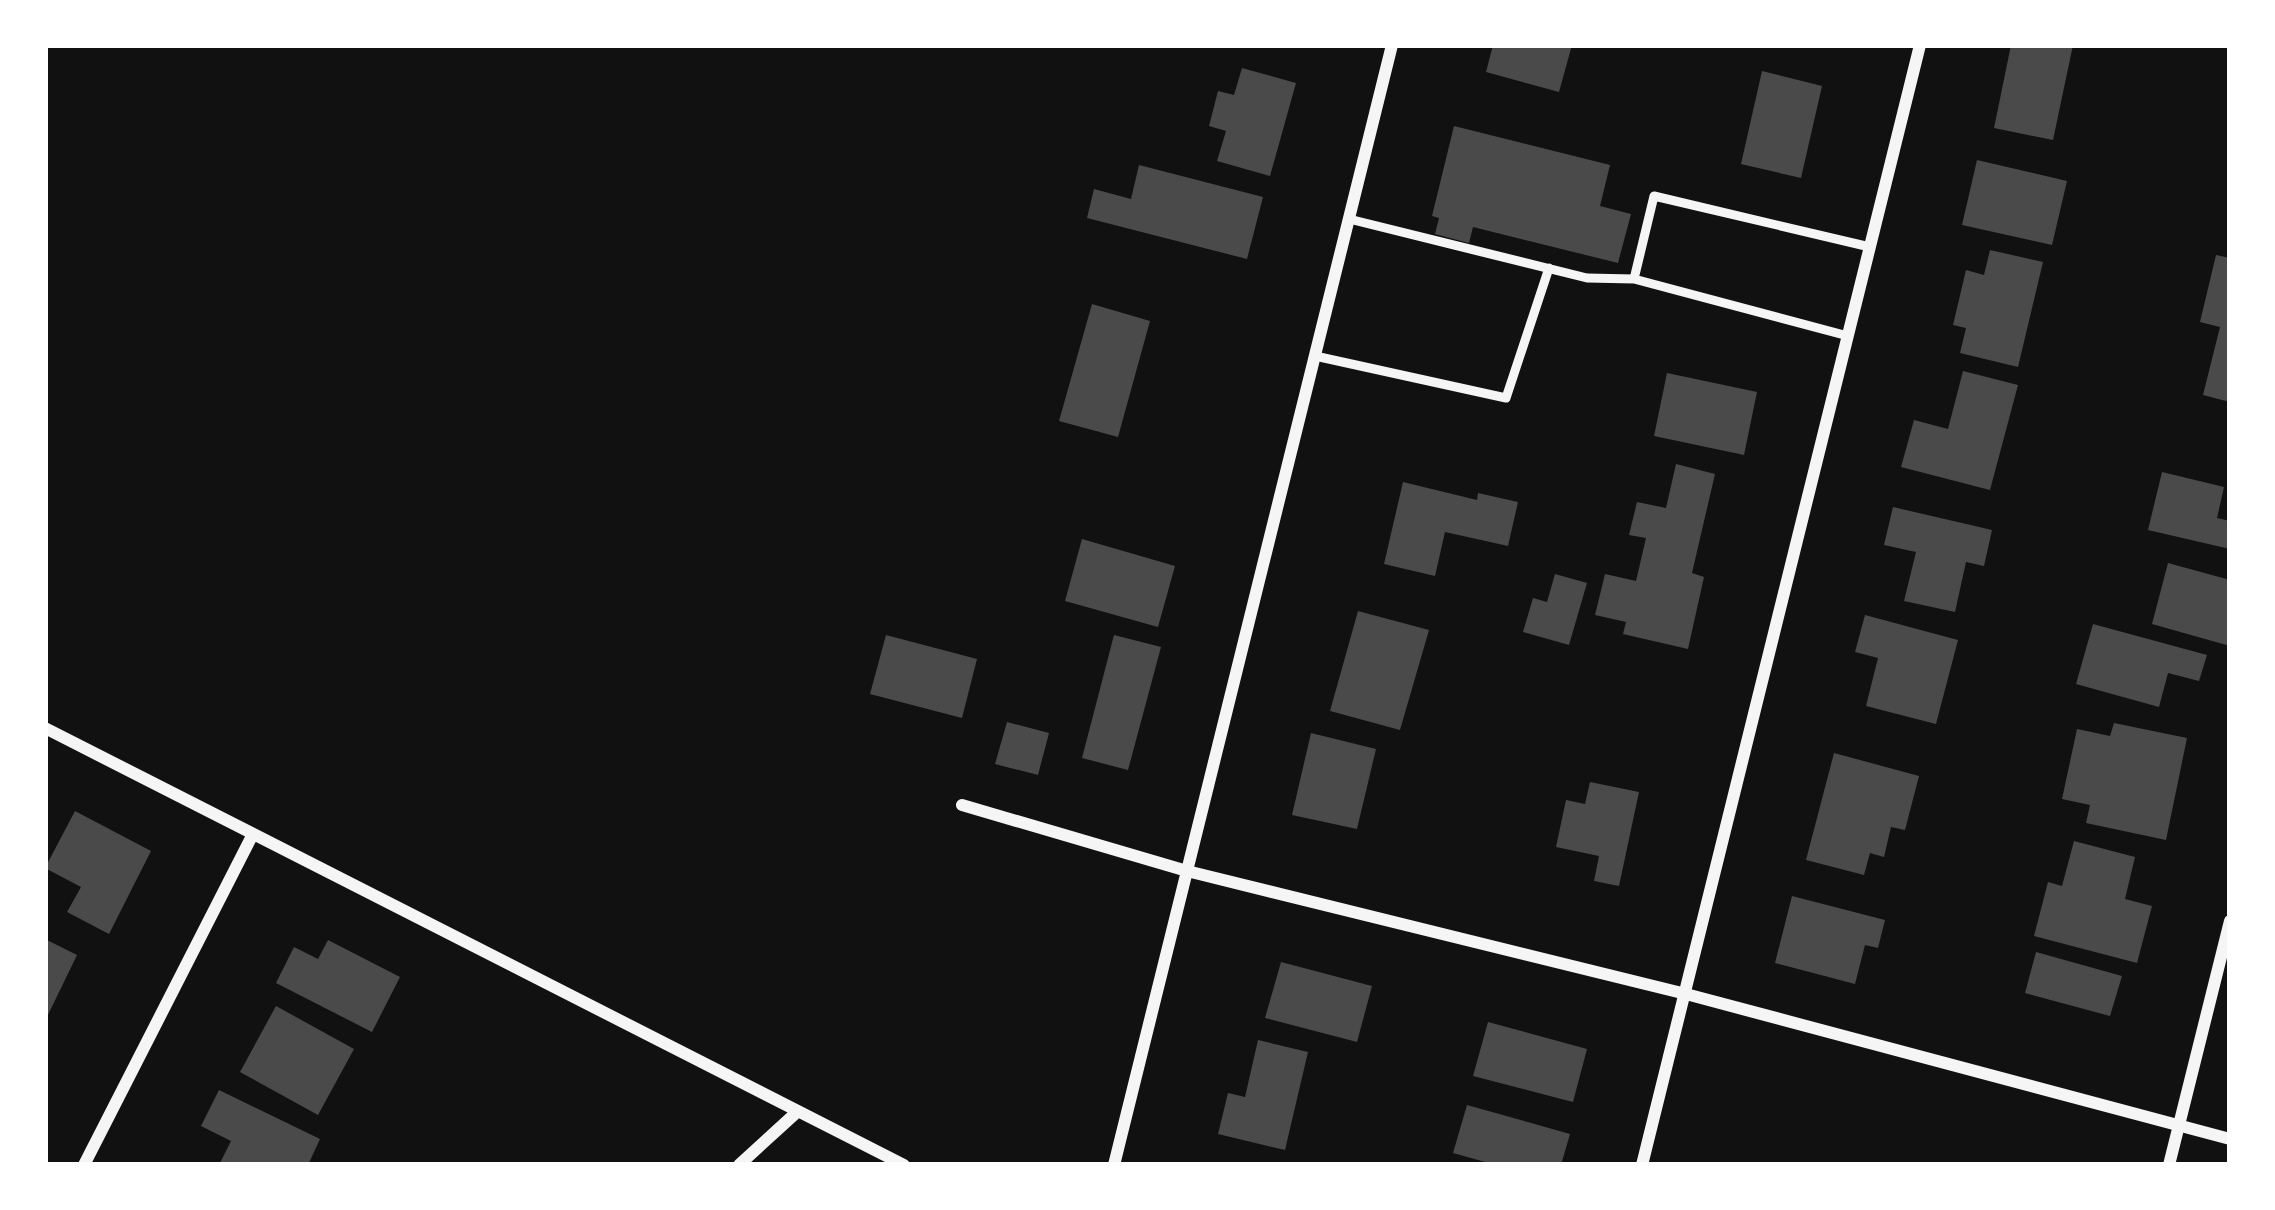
<svg xmlns="http://www.w3.org/2000/svg" width="2275" height="1210" viewBox="0 0 2275 1210" font-family="'Roboto Serif',serif">
	<style>
		.building { fill: #4a4a4a }
		.lines { fill: none; stroke-linecap: round; stroke-linejoin: round }
		.service { stroke: #f5f5f5; stroke-width: 9 }
		.minor { stroke: #f5f5f5; stroke-width: 12 }
	</style>
	<rect width="100%" height="100%" fill="#111"/>
	<path class="building" d="M1493,45H1572L1559,92L1486,72Z
		M2011,45H2073L2053,140L1994,128Z
		M1242,68L1296,83L1270,176L1217,161L1226,131L1209,126L1218,91L1234,95Z
		M1762,71L1822,86L1801,178L1741,164Z
		M1454,126L1610,165L1600,206L1631,214L1618,263L1473,227L1469,243L1435,234L1439,218L1432,216Z
		M1977,160L2067,181L2052,245L1962,225Z
		M1139,165L1263,197L1247,259L1087,218L1094,189L1131,199Z
		M1990,250L2043,262L2018,367L1960,353L1966,328L1953,325L1966,270L1984,275Z
		M2216,255L2230,258V402L2203,395L2220,327L2200,322Z
		M1092,304L1150,321L1118,437L1059,421Z
		M1963,371L2018,385L1990,490L1901,467L1914,420L1948,429Z
		M1667,373L1757,392L1744,455L1654,436Z
		M1676,464L1715,474L1692,573L1704,577L1688,649L1623,634L1626,622L1595,615L1605,574L1636,581L1646,538L1629,535L1637,502L1666,508Z
		M2162,472L2224,487L2217,518L2230,521V549L2148,530Z
		M1403,482L1477,500L1478,493L1518,502L1508,546L1445,532L1435,576L1384,564Z
		M1893,507L1992,530L1984,566L1966,562L1955,612L1904,601L1916,552L1884,545Z
		M1082,539L1175,566L1158,627L1065,601Z
		M2168,563L2230,580V646L2152,624Z
		M1555,574L1587,583L1569,645L1523,632L1533,598L1547,602Z
		M1358,611L1429,630L1400,730L1330,711Z
		M1865,615L1958,640L1936,724L1866,706L1878,658L1855,652Z
		M2093,624L2207,655L2199,681L2168,673L2159,707L2076,684Z
		M886,635L977,659L962,718L870,694Z
		M1114,635L1161,647L1128,770L1082,758Z
		M1007,722L1049,733L1038,775L995,764Z
		M2114,723L2187,738L2166,840L2086,823L2090,805L2062,799L2077,729L2110,736Z
		M1311,733L1376,749L1357,829L1292,815Z
		M1834,753L1919,776L1905,830L1891,827L1884,857L1870,853L1864,875L1806,860Z
		M1590,782L1639,792L1619,886L1594,881L1599,856L1556,847L1566,800L1585,804Z
		M75,811L151,851L109,934L67,912L81,887L45,868Z
		M2074,841L2135,857L2125,899L2152,906L2137,963L2034,936L2048,882L2062,886Z
		M1792,896L1885,920L1878,948L1865,945L1855,984L1775,963Z
		M45,939L77,955L45,1021Z
		M328,940L400,977L372,1032L276,983L294,947L318,959Z
		M2036,952L2122,976L2110,1016L2025,993Z
		M1281,962L1372,986L1357,1042L1265,1018Z
		M276,1006L354,1049L318,1115L240,1072Z
		M1488,1022L1587,1049L1573,1102L1473,1076Z
		M1258,1040L1308,1052L1285,1150L1218,1134L1228,1093L1245,1097Z
		M219,1090L320,1139L308,1165H219L231,1141L201,1126Z
		M1467,1105L1570,1134L1561,1165H1496L1453,1153Z"/>
	<g class="lines">
		<path class="service" d="M1349,219L1587,278L1634,279
			M1848,336L1634,279L1654,196L1870,247
			M1315,356L1506,398L1549,268"/>
		<path class="minor" d="M45,728L904,1165
			M962,805L1187,871L1686,994L2230,1139
			M84,1165L253,834
			M739,1165L797,1112
			M1114,1165L1392,45
			M1642,1165L1920,45
			M2169,1165L2230,921"/>
	</g>
	<rect width="2275" height="1210" fill="none" stroke="#ffffff" stroke-width="96"/>
</svg>
